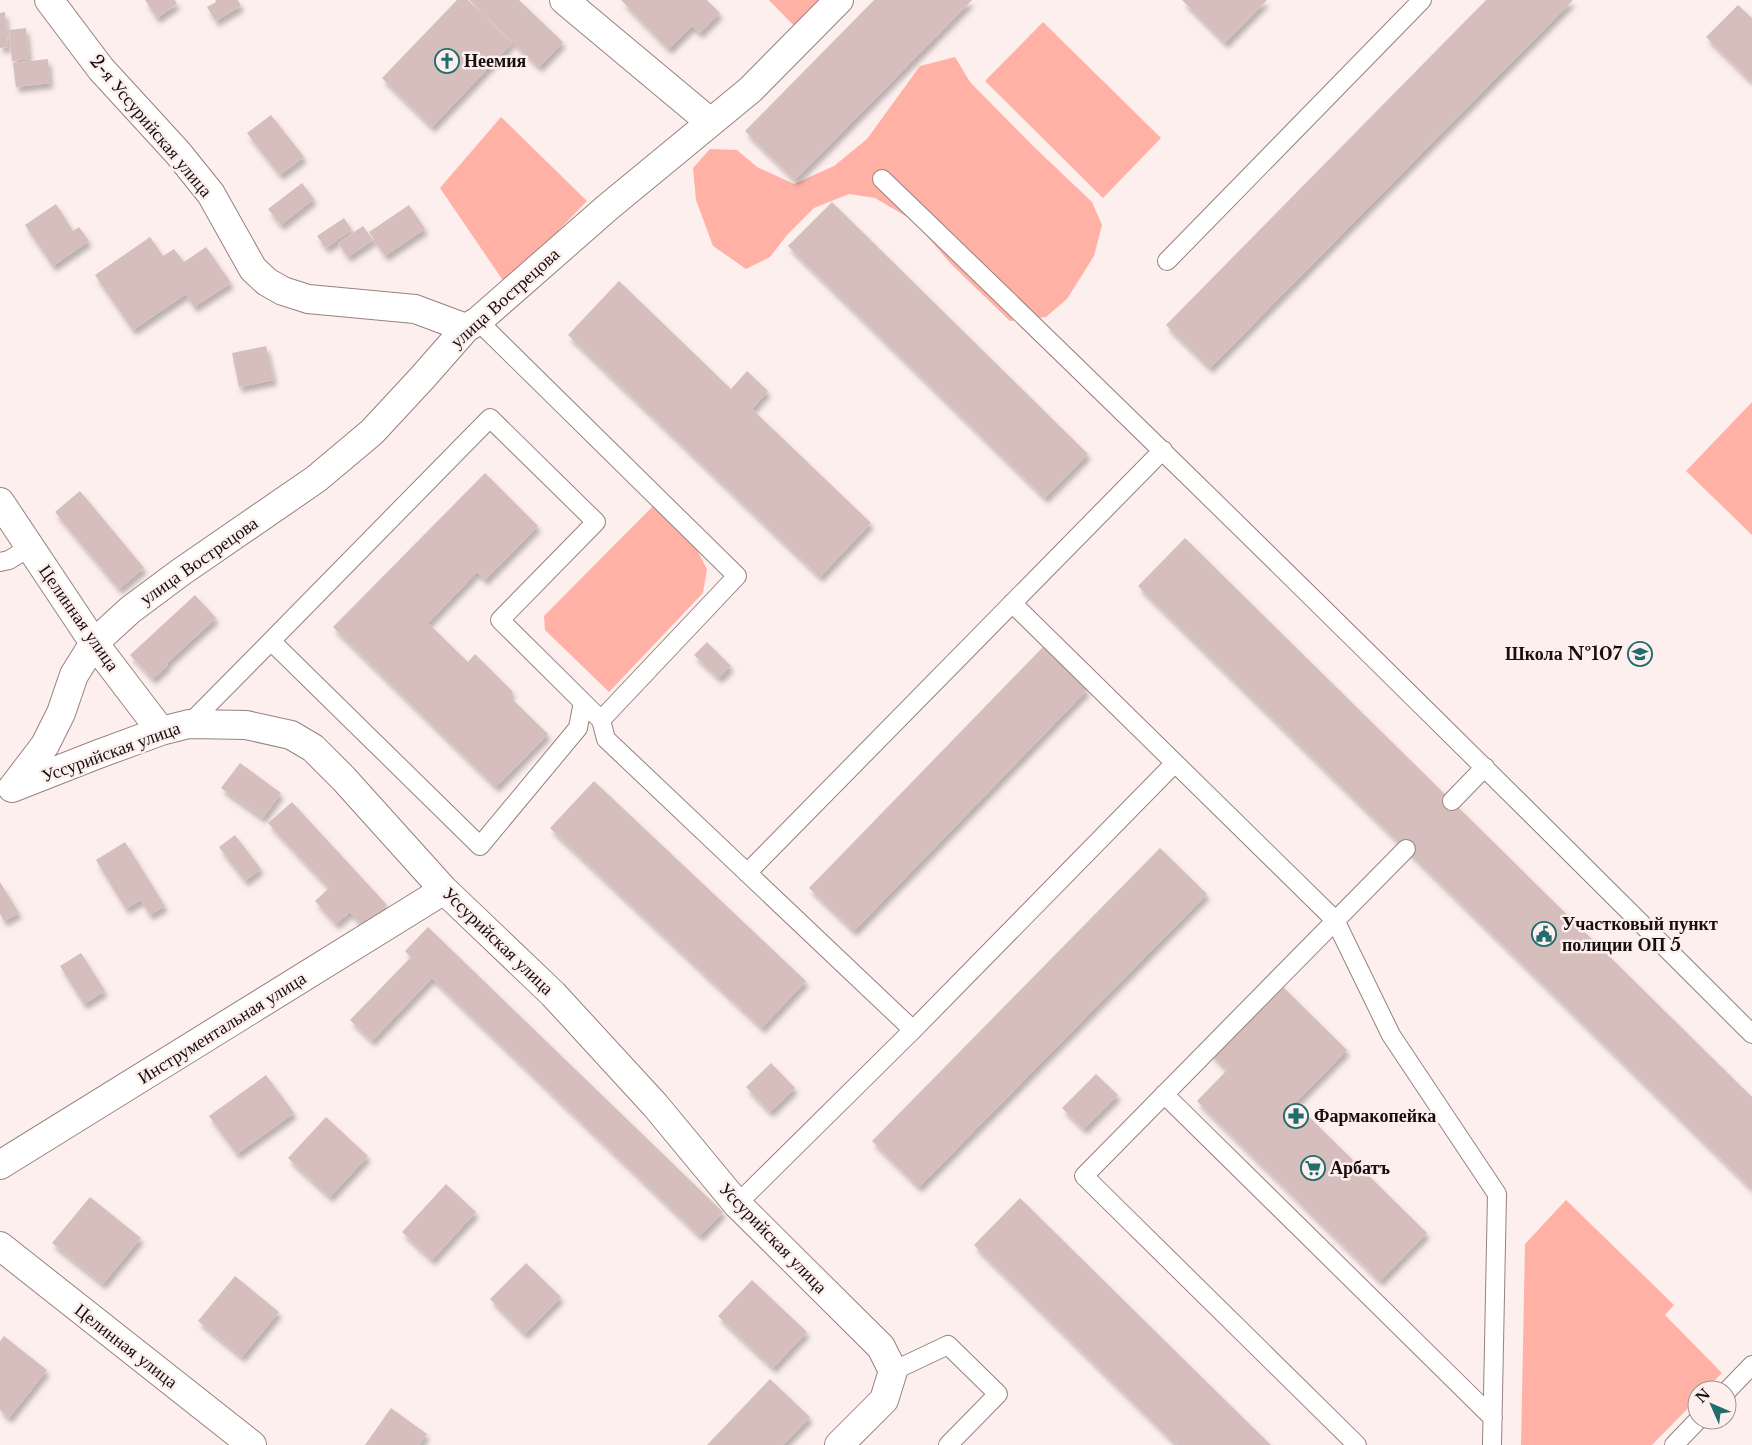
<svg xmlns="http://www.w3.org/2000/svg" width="1752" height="1445" viewBox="0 0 1752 1445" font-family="'Libre Baskerville',serif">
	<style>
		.green { fill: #ffb1a6 }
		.building { fill: #d5bebb; filter: url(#shadow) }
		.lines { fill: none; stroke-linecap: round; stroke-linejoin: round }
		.lane-casing { stroke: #96827e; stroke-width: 20 }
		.street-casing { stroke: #96827e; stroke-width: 30 }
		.lane { stroke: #fff; stroke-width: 18 }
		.street { stroke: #fff; stroke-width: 28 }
		.labels { text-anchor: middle; stroke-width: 5; stroke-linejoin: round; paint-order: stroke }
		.poi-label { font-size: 18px; font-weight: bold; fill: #160f0e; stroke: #fdefed; text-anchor: start }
		.street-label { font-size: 18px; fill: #160f0e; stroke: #fdefed }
	</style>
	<defs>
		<filter id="shadow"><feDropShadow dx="3" dy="5.5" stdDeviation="2.5" flood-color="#0004"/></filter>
	</defs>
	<rect width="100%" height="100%" fill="#fdefed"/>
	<path class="green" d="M769,0H827L797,29Z
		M1043,22L1161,138L1103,198L985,81Z
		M955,57L970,82L1032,145L1092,202L1102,225L1094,256L1067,299L1046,317L1010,321L951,264L914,221L875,198L849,194L814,208L787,235L770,257L746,269L713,246L696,200L693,168L710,149L737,150L757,167L794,184L834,166L867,139L920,66Z
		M501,117L587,201L506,285L440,188Z
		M1752,402V535L1686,471Z
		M653,506L696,548L707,569L703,593L609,692L545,630L544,616Z
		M1566,1200L1674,1305L1665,1315L1722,1373L1705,1390H1697V1399L1652,1445H1521L1525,1244Z"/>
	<path class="building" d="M145,0H175L177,4L157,18Z
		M215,0H238L241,6L216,21L207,7L216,2Z
		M457,0H468L512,43L432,127L382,78Z
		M469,0H519L563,42L539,67Z
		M621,0H707L720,13L700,33L692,26L669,49Z
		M874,0H972L795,180L745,131Z
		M1182,0H1267L1225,43Z
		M1486,0H1573L1210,368L1166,325Z
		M1738,5L1752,18V82L1706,37Z
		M5,12L8,47L0,48V13Z
		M26,28L29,59L12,61L9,30Z
		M48,59L50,83L16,87L13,63Z
		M271,115L304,157L280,175L247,133Z
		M302,183L314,199L281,225L268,209Z
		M832,202L1088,454L1045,498L788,246Z
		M56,204L73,231L79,227L89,241L53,266L25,225Z
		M409,205L425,229L385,256L369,232Z
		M344,218L352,230L326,248L317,236Z
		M363,226L373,240L348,257L338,243Z
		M150,237L163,256L174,249L184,262L206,247L231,283L194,307L186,294L133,330L95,275Z
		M619,281L731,389L747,371L768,391L752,409L871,523L820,577L568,335Z
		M266,346L274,380L239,387L232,353Z
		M485,473L538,526L485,580L477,572L428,623L468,662L475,654L513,692L509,696L548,734L496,787L333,627Z
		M80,491L144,568L119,589L55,512Z
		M1185,538L1752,1097V1189L1138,586Z
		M195,595L216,618L167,663L168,665L153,679L130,655Z
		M707,642L731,666L719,678L694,655Z
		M1043,647L1087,690L854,931L809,888Z
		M240,763L281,793L263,818L221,788Z
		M594,781L806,981L762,1028L550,828Z
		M292,802L387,905L363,926L350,912L336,924L315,901L329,888L268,823Z
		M235,835L261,869L245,881L219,847Z
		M125,842L165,906L150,915L141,900L126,909L96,860Z
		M1160,848L1207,894L919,1187L872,1141Z
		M0,882L19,913L4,921L0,914Z
		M428,927L723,1212L700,1236L432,978L372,1041L350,1020L411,957L405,951Z
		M81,953L105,991L84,1004L60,966Z
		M1278,982L1347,1050L1295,1103L1427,1233L1380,1281L1197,1101L1227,1070L1210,1053Z
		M771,1063L795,1088L770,1112L746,1087Z
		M1096,1074L1118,1095L1084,1129L1062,1108Z
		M266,1075L294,1113L237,1154L209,1116Z
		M326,1117L368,1156L330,1197L288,1158Z
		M446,1184L476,1212L432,1260L402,1232Z
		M90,1197L141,1238L103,1284L52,1243Z
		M1020,1198L1222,1397L1271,1445H1177L974,1245Z
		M526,1263L561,1297L525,1334L490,1299Z
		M235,1276L279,1312L242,1357L198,1321Z
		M752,1280L807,1332L773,1368L718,1316Z
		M4,1336L47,1370L9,1418L0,1410V1341Z
		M770,1379L810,1417L783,1445H707Z
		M391,1408L427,1434L419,1445H365Z"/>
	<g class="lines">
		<defs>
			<path id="lane" d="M882,179C1175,461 1464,746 1752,1034
				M1167,261L1422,0
				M478,321L737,576L601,720L606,739L913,1030
				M0,562L9,560L30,547
				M1012,603L1335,920L1391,1035L1497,1194L1492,1445
				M583,702L578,728L480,846L271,641L490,418L596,522L500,620L601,720
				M189,724L271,641
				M1452,801L1485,767
				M747,873L1163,450
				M1164,1094L1493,1418
				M737,1204L913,1030L1175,763
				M893,1371L948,1345L998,1394L948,1445
				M1727,1391L1752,1365
				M1357,1445L1084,1176L1406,849
				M1674,1445L1698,1420"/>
			<path id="street" d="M49,0L101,69L178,153L211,194L253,269L267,282L283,291L308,299L415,309L466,328
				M564,0L710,122
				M0,502L94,643L161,731
				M13,787L45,745L61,713L74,675L94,643L130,610L181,572L316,479L372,432L423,377L466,328L478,321L608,207L750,90L839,0
				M12,788L96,755L161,731L189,724L246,725L291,735L313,748L344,779L444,890L553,994L655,1105L737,1204L881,1347L893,1371L884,1400L839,1445
				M0,1165L444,890
				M0,1246L252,1445"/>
		</defs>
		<use href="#lane" class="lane-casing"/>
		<use href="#street" class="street-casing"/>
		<use href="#lane" class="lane"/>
		<use href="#street" class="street"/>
	</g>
	<defs>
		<symbol id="church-ring" viewBox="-11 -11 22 22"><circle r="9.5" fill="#fdefed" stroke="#216d6e" stroke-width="1.5"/><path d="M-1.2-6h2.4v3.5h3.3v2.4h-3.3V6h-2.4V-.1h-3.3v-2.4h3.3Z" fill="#216d6e"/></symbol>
		<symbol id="school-ring" viewBox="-11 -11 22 22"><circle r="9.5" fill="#fdefed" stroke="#216d6e" stroke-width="1.5"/><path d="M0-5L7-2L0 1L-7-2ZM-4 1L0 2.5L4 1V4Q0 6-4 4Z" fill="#216d6e"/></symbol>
		<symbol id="civic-ring" viewBox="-11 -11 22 22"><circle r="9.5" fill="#fdefed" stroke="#216d6e" stroke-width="1.5"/><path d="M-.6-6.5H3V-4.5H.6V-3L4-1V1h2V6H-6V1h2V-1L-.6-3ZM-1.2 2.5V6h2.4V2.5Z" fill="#216d6e"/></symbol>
		<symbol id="pharmacy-ring" viewBox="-11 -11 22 22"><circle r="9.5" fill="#fdefed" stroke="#216d6e" stroke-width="1.5"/><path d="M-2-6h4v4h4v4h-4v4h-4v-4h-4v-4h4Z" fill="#216d6e"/></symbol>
		<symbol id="supermarket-ring" viewBox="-11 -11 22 22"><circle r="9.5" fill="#fdefed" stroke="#216d6e" stroke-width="1.5"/><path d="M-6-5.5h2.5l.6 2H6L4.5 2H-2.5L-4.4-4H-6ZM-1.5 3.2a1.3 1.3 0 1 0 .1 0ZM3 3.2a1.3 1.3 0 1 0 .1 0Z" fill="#216d6e"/></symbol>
	</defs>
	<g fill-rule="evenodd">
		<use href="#church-ring" x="433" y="47" width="28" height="28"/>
		<use href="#school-ring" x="1626" y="640" width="28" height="28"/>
		<use href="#civic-ring" x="1530" y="920" width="28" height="28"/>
		<use href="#pharmacy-ring" x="1282" y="1102" width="28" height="28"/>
		<use href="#supermarket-ring" x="1299" y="1154" width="28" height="28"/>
	</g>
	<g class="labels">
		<g class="poi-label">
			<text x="464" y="67">Неемия</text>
			<text x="1622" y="660" text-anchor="end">Школа №107</text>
			<text x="1562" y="930">Участковый пункт<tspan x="1562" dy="21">полиции ОП 5</tspan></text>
			<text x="1314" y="1122">Фармакопейка</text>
			<text x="1330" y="1174">Арбатъ</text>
		</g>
		<g class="street-label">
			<text transform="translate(151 126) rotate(50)" y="6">2-я Уссурийская улица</text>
			<text transform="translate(505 298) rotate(-42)" y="6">улица Вострецова</text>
			<text transform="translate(199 561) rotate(-35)" y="6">улица Вострецова</text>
			<text transform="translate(79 618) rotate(55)" y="6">Целинная улица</text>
			<text transform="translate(111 752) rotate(-20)" y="6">Уссурийская улица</text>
			<text transform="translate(498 941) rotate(44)" y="6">Уссурийская улица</text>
			<text transform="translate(222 1028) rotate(-32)" y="6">Инструментальная улица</text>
			<text transform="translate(773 1238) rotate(46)" y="6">Уссурийская улица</text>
			<text transform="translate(126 1346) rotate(38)" y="6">Целинная улица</text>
		</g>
	</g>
	<g transform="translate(1712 1405) rotate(315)"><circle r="24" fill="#fdefed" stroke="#a19594"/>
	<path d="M0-4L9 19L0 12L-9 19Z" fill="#216d6e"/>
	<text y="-8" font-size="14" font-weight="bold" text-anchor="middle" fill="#160f0e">N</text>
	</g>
</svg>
